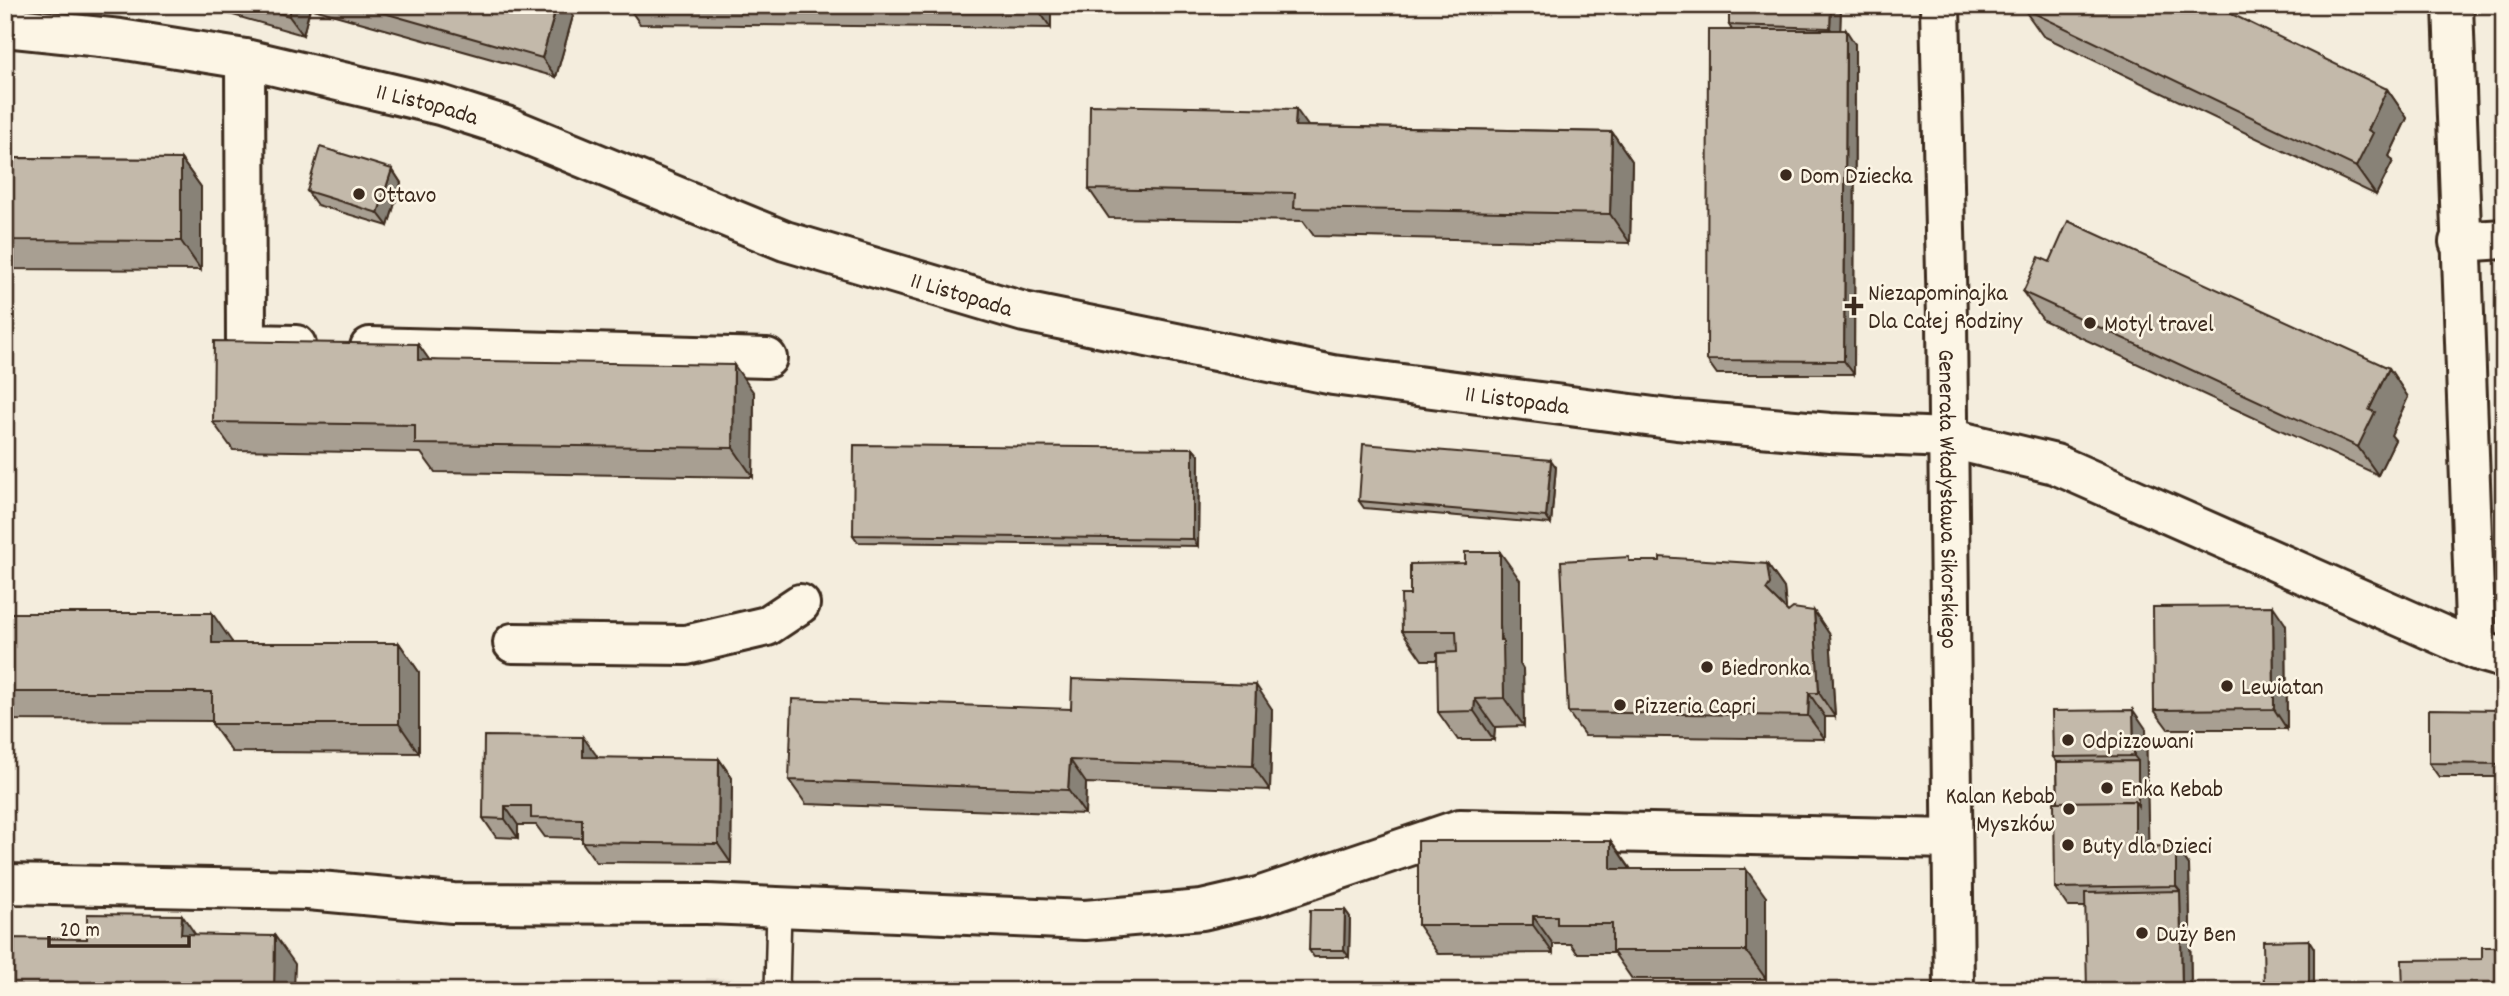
<svg xmlns="http://www.w3.org/2000/svg" width="2509" height="996" viewBox="0 0 2509 996" font-family="Dekko,sans-serif">
	<style>
		.built { fill: #e5ddce }
		.lines { fill: none; stroke-linecap: round; stroke-linejoin: round }
		.lane-casing { stroke: #3b2a1e; stroke-width: 28 }
		.street-casing { stroke: #3b2a1e; stroke-width: 44 }
		.lane { stroke: #fcf5e5; stroke-width: 23 }
		.street { stroke: #fcf5e5; stroke-width: 38 }
		.wall { fill: #a89f92; stroke: #3b2a1e; stroke-width: 2 }
		.shaded-wall { fill: #888277; stroke: #3b2a1e; stroke-width: 2 }
		.building { fill: #c3b9aa; stroke: #3b2a1e; stroke-width: 2 }
		.poi-dot { fill: #3b2a1e; stroke: #fcf5e5; stroke-width: 2.5 }
		.labels { text-anchor: middle; stroke-width: 5; stroke-linejoin: round; paint-order: stroke }
		.street-label { font-size: 24px; fill: #3b2a1e; stroke: #fcf5e5 }
		.poi-label { font-size: 24px; fill: #3b2a1e; stroke: #fcf5e5; text-anchor: start }
	</style>
	<rect width="100%" height="100%" fill="#f4eddd"/>
	<filter id="ink" filterUnits="userSpaceOnUse"><feTurbulence type="fractalNoise" baseFrequency=".0143" numOctaves="2"/><feDisplacementMap in="SourceGraphic" scale="14" xChannelSelector="R" yChannelSelector="G"/><feConvolveMatrix kernelMatrix="1 2 1 2 8 2 1 2 1" color-interpolation-filters="sRGB"/></filter>
	<g filter="url(#ink)">
		<path class="built" d="M706,978L776,980L1095,991H705Z"/>
		<g class="lines">
			<defs>
				<path id="lane" d="M777,991L779,908"/>
				<g id="street">
					<path id="s1" d="M1940,5L1947,320L1954,991"/>
					<path d="M2453,5L2476,650"/>
					<path id="s2" d="M5,27L120,39L245,59L440,105L506,126L785,241L1024,312L1333,375L1677,420L1830,433L1947,438L2055,464L2476,650L2504,658"/>
					<path d="M245,59L246,344L296,345"/>
					<path d="M2459,242L2504,239"/>
					<path d="M370,347L767,358"/>
					<path d="M513,643L686,645L767,626L800,604"/>
					<path d="M5,884L308,890L453,903L707,904L1085,920L1202,910L1258,897L1460,829L1952,839"/>
				</g>
			</defs>
			<use href="#lane" class="lane-casing"/>
			<use href="#street" class="street-casing"/>
			<use href="#lane" class="lane"/>
			<use href="#street" class="street"/>
		</g>
		<path class="wall" d="M223,5H576L556,77L310,8L303,35L229,14Z
			M627,5H1051V28L640,24Z
			M1841,5L1840,30L1855,44L1854,374H1717L1707,360L1732,30L1729,25Z
			M2023,8L2387,89L2407,118L2389,156L2393,161L2376,195L2043,36Z
			M1308,126L1612,132L1632,161L1630,243L1314,236L1303,221L1109,218L1089,189Z
			M5,158L181,159L201,187V270L5,269Z
			M392,169L401,183L388,226L317,205L307,191Z
			M2050,262L2389,368L2408,397L2391,435L2395,440L2378,475L2043,320L2023,292Z
			M418,344L429,360L754,393L753,477L435,472L421,453L233,450L213,422Z
			M1193,448L1199,455L1198,546L858,542L853,535Z
			M1556,467L1551,524L1364,508L1359,501Z
			M1632,561L1767,564L1784,588L1786,608L1785,609L1788,612L1814,611L1830,635L1835,717H1825V739L1585,736L1568,712Z
			M1520,580V664L1523,669L1524,726L1495,727L1494,740H1458L1438,712V660H1422L1402,631L1410,595Z
			M5,613L232,642V643H399L419,672V753L232,752L212,724V721L5,720Z
			M2286,625L2287,729H2168L2154,710Z
			M1071,709H1272L1270,790L1086,783L1085,814L806,804L789,780Z
			M2504,710V777H2439L2429,763Z
			M2146,729L2148,847L2176,846L2189,865L2191,991L2085,907H2068L2055,888L2058,802L2057,762L2053,757Z
			M597,756V758L719,759L732,778L731,863L596,862L582,842V838L545,837L536,825H518V838L496,837L483,818Z
			M1611,841L1631,869L1766,897V979H1632L1614,953H1577L1571,944H1553V953L1438,954L1418,925Z
			M1345,910L1350,917L1349,957H1314L1309,950Z"/>
		<path class="shaded-wall" d="M292,5H308L310,8L303,35L289,16Z
			M557,5H576L556,77L542,58Z
			M1035,5H1051V28Z
			M1831,5H1841L1840,41L1830,28Z
			M1846,30L1855,44L1854,374L1844,361Z
			M2387,89L2407,118L2389,156L2393,161L2376,195L2356,167L2368,130Z
			M1296,109L1316,137L1295,126Z
			M1612,132L1632,161L1630,243L1610,214Z
			M181,159L201,187V270L181,241Z
			M392,169L401,183L388,226L378,213Z
			M418,344L438,372L418,360Z
			M734,365L754,393L753,477L733,448Z
			M2389,368L2408,397L2391,435L2395,440L2378,475L2358,447L2369,410Z
			M1193,448L1199,455L1198,546L1193,539Z
			M1551,460L1556,467L1551,524L1546,517Z
			M1500,552L1520,580V664L1523,669L1524,726L1504,698L1500,624Z
			M1767,564L1784,588L1786,608L1782,614L1766,590Z
			M2273,606L2286,625L2287,729L2274,709Z
			M1814,611L1830,635L1835,717L1819,693Z
			M212,613L232,642V672L212,643Z
			M399,643L419,672V753L399,724Z
			M1256,685L1272,709L1270,790L1253,766Z
			M1809,693L1825,717V739L1808,716Z
			M1475,699L1495,727L1494,740L1474,711Z
			M2133,710L2146,729L2149,866L2135,847V801L2138,761L2134,756Z
			M583,737L597,756V777L583,757Z
			M719,759L732,778L731,863L718,844Z
			M1070,760L1086,783L1085,814L1068,790Z
			M505,806L518,825V838L505,819Z
			M1611,841L1631,870L1611,869Z
			M2176,846L2189,865L2191,991H2182L2180,891L2176,886Z
			M1746,869L1766,897V979L1746,951Z
			M1345,910L1350,917L1349,957L1344,950Z
			M182,915L202,944L181,934Z
			M1533,916L1553,944V953L1533,925Z
			M275,936L295,964L294,991H274Z
			M2309,940L2314,948V991H2309Z"/>
		<path class="building" d="M251,5H292L289,16Z
			M356,5H557L542,58Z
			M1729,5H1831L1830,28L1729,25Z
			M2024,5H2213L2387,89L2368,130L2373,133L2356,167L2023,8Z
			M1708,30H1846L1844,361L1707,360Z
			M1090,105L1296,109L1295,126L1612,132L1610,214L1294,208L1295,193L1089,189Z
			M320,147L392,169L378,213L307,191Z
			M5,158L181,159V241L5,240Z
			M2068,221L2389,368L2369,410L2375,412L2358,447L2023,292L2039,257L2050,262Z
			M214,341L418,344V360L734,365L733,448L415,444V425L213,422Z
			M1363,444L1551,460L1546,517L1359,501Z
			M854,445L1193,448V539L853,535Z
			M1465,552H1500V640H1503L1504,698L1475,699L1474,711L1438,712L1437,653L1457,652L1456,631H1402L1401,595H1410V564L1465,563Z
			M1629,557V561H1660V557L1767,564L1770,584L1766,590L1788,612L1793,608L1814,611L1819,693H1809L1808,716L1568,712L1561,561Z
			M2273,606L2274,709L2154,710L2153,607Z
			M5,613H212V643H399V724H212V692H5Z
			M1072,679L1256,685L1253,766L1070,760L1068,790L789,780L792,699L1071,709Z
			M2429,709L2504,710V764L2429,763Z
			M2133,710L2134,756L2053,757L2052,711Z
			M484,736L583,737V757L719,759L718,844L582,842V819L531,818V806H505V819L483,818Z
			M2138,761V806L2135,801L2058,802L2057,762Z
			M2135,801V847L2176,846V886L2055,888L2054,802Z
			M1418,841H1611V869H1746V951H1612V924H1557V916H1533V925H1418Z
			M2180,891L2182,991H2087L2085,893Z
			M1310,910H1345L1344,950H1309Z
			M87,914L182,915L181,934L275,936L274,991H5V938L87,939Z
			M2309,940V991H2264L2263,941Z
			M2482,947H2504V991H2403L2402,960L2482,959Z
			M488,986H662V991H488Z"/>
	</g>
	<g class="poi-dot">
		<circle cx="1786" cy="175" r="7"/>
		<circle cx="359" cy="194" r="7"/>
		<path d="M1850.5 295.5h7v7h7v7h-7v7h-7v-7h-7v-7h7z"/>
		<circle cx="2090" cy="323" r="7"/>
		<circle cx="1707" cy="667" r="7"/>
		<circle cx="2227" cy="686" r="7"/>
		<circle cx="1620" cy="705" r="7"/>
		<circle cx="2068" cy="740" r="7"/>
		<circle cx="2107" cy="788" r="7"/>
		<circle cx="2069" cy="809" r="7"/>
		<circle cx="2068" cy="845" r="7"/>
		<circle cx="2142" cy="933" r="7"/>
	</g>
	<g class="labels">
		<g class="street-label">
			<text dy="8" stroke="none"><textPath href="#s2" startOffset="430">11 Listopada</textPath></text>
			<text dy="8" stroke="none"><textPath href="#s2" startOffset="998">11 Listopada</textPath></text>
			<text dy="8" stroke="none"><textPath href="#s2" startOffset="1564">11 Listopada</textPath></text>
			<text dy="8" stroke="none"><textPath href="#s1" startOffset="494">Generała Władysława Sikorskiego</textPath></text>
		</g>
		<g class="poi-label">
			<text x="1800" y="183">Dom Dziecka</text>
			<text x="373" y="202">Ottavo</text>
			<text x="1868" y="300">Niezapominajka<tspan x="1868" dy="28">Dla Całej Rodziny</tspan></text>
			<text x="2104" y="331">Motyl travel</text>
			<text x="1721" y="675">Biedronka</text>
			<text x="2241" y="694">Lewiatan</text>
			<text x="1634" y="713">Pizzeria Capri</text>
			<text x="2082" y="748">Odpizzowani</text>
			<text x="2121" y="796">Enka Kebab</text>
			<text x="2055" y="803" text-anchor="end">Kalan Kebab<tspan x="2055" dy="28">Myszków</tspan></text>
			<text x="2082" y="853">Buty dla Dzieci</text>
			<text x="2156" y="941">Duży Ben</text>
		</g>
	</g>
	<rect width="2509" height="996" fill="none" stroke="#fcf5e5" stroke-width="28"/>
	<rect x="14" y="14" width="2481" height="968" fill="none" stroke="#3b2a1e" stroke-width="2.5" filter="url(#ink)"/>
	<path d="M49 936v10h140v-10" fill="none" stroke="#3b2a1e" stroke-width="3.5"/>
	<text x="60" y="936" font-size="21" fill="#3b2a1e" stroke="#fcf5e5" stroke-width="5" paint-order="stroke">20 m</text>
</svg>
